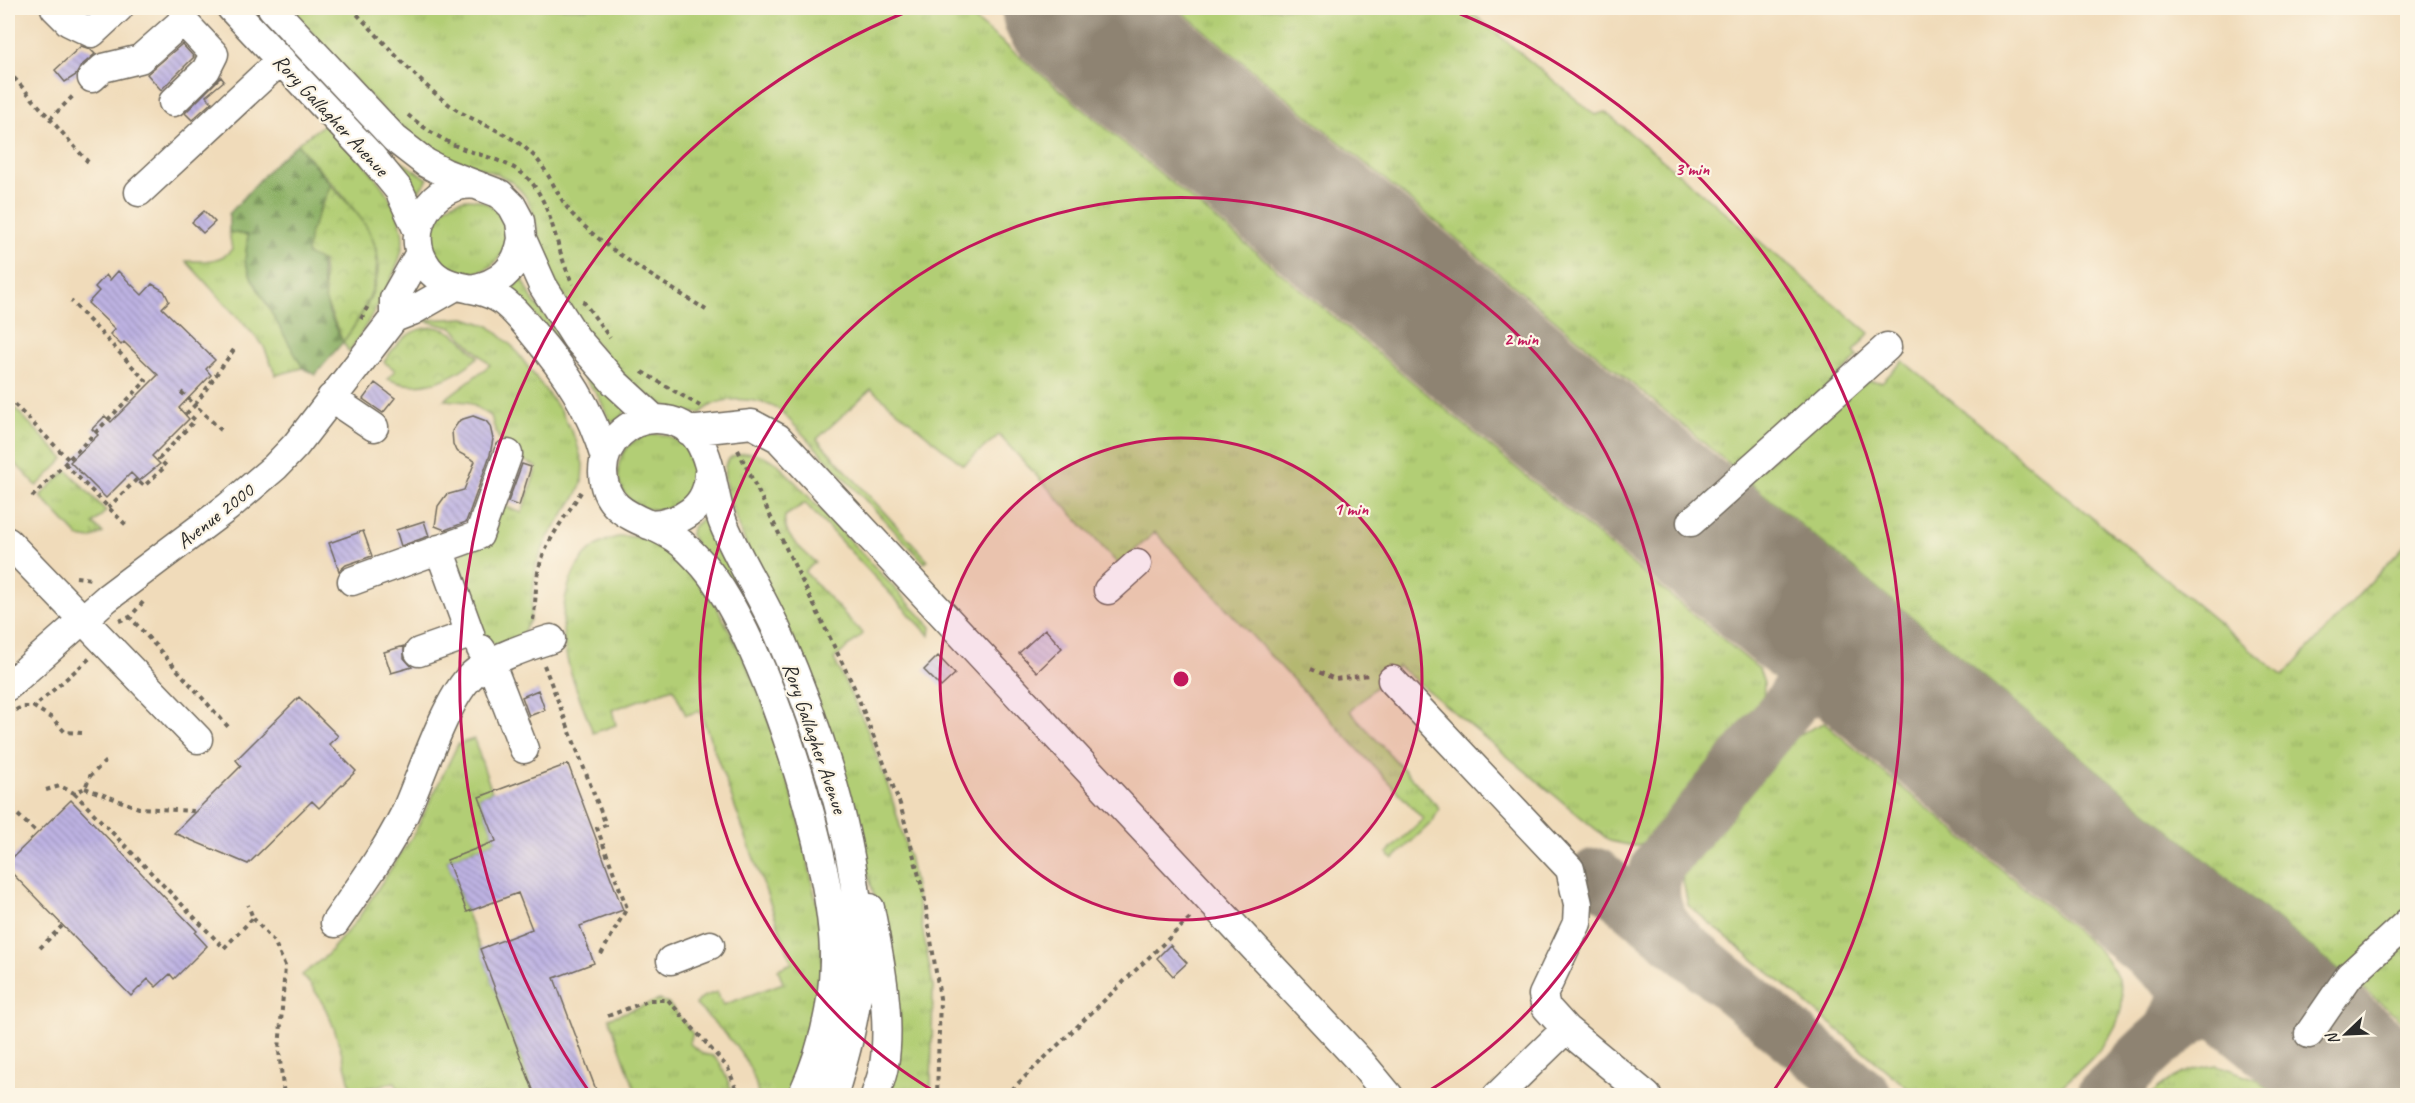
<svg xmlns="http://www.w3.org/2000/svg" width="2415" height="1103" viewBox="0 0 2415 1103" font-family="Caveat,sans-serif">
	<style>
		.grass { fill: url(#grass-tufts); stroke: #6e7c50; stroke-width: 1.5 }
		.forest { fill: url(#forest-firs); stroke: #5c6e48; stroke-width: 1.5 }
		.park { fill: url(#park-crowns); stroke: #6e7c50; stroke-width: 1.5 }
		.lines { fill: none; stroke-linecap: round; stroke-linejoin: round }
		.taxiway { stroke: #8e8372; stroke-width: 54 }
		.runway { stroke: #8e8372; stroke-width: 135 }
		.building { fill: url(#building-back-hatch) }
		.minor-casing { stroke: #70695d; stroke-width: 31 }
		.path { stroke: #70695d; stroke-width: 4; stroke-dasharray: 4.5 4.5; stroke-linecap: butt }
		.minor { stroke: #fff; stroke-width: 28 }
		.ring { fill: none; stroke: #c2185b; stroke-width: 3 }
		.labels { text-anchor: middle; stroke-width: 4.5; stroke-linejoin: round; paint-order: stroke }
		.street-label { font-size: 21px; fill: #2b2b2b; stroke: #fcf5e5 }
		.centre { fill: #c2185b; stroke: #fcf5e5; stroke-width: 3 }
		.ring-label { font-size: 18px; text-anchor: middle; font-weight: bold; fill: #c2185b; stroke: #fcf5e5; stroke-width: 4.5; stroke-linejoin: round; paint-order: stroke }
	</style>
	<defs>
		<pattern id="grass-tufts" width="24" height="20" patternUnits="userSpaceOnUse" patternTransform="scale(1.5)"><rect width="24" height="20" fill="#b2ce75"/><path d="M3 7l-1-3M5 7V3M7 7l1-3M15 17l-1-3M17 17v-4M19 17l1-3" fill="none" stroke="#99b165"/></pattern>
		<pattern id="forest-firs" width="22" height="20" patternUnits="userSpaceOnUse" patternTransform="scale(1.5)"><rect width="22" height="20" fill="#8db166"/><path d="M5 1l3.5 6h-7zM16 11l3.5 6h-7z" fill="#739054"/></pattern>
		<pattern id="park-crowns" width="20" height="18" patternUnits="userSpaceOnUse" patternTransform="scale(1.5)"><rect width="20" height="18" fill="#b2ce75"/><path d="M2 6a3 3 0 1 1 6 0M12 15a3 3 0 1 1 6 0" fill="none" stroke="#99b165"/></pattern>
		<pattern id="building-back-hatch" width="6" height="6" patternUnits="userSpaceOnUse" patternTransform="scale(1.5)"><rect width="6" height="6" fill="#beb3e3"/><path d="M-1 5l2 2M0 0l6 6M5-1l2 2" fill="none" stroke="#9b92b8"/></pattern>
	</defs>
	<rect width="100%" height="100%" fill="#fcf5e5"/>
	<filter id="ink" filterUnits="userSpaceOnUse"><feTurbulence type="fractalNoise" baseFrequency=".0167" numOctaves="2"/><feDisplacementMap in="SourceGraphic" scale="12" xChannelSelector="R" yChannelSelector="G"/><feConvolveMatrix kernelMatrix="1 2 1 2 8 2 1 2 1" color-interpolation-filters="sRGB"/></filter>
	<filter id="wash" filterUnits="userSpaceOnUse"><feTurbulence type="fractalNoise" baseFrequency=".008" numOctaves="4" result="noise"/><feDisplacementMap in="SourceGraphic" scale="24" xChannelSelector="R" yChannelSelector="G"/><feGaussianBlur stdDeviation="1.35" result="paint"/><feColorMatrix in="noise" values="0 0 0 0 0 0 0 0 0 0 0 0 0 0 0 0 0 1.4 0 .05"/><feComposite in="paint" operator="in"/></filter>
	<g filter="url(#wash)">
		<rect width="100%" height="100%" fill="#f0dbba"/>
		<path class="grass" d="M249,8H257L400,161L428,179L418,192L406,175Z
			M289,8H761L766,11L770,8H961L1759,669L1764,683L1763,707L1651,841L1633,846L1610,841L1398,666L1350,711L1439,808L1433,821L1393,859L1387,853L1423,819L1155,532L1119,565L999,435L963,465L871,389L817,439L928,560L925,563L780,410C758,398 720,393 701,413C639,417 574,319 549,270C538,249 540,222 528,201C509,165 461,169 430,149C382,117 330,50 289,8Z
			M1177,8H1466L1595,115L1605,112L1869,333L1854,352L1858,357L1739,472Z
			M326,123C354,153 402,196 403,240C404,265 364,330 349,352L343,342C359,321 381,287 378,259C374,221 321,173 297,144Z
			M432 236a37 37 0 1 1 74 0a37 37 0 1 1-74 0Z
			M229,232L248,235L245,261L252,279L303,368L276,375L263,345L186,261C203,261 220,263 232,249Z
			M522,278L533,300L564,340L558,344L524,301L511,289Z
			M465,318L489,326L513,347L561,411L576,440L583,464L582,483L576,496L548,537L536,565L530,620L520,638L495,645L484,639L457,559L504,506L522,513L537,467C507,453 499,448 491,416L468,402L444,400L490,365L453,328L422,320Z
			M1903,361L2283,676L2407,543V914L2343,974L1748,481L1861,380L1882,382Z
			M583,362L626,409L623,415L614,422L610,421L599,397L576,368Z
			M8,401L64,459L37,486L8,456Z
			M618 472a38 38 0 1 1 76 0a38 38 0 1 1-76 0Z
			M753,453L764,456L778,464L931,627L930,636L805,503L785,516C781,535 803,550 815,562L805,572L863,634L834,659L866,726L891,795L910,860L933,986L931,1095H890L883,931L864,858L728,497C723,470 718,452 753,453Z
			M67,470L106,511L93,524L103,533L90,539L79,537L40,496Z
			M702,519L709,524L744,585L802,717L851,905L823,1095H811L831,863L691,535L692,528Z
			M624,536L653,539L685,564L715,603L758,688L798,815L819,914L823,977L801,1071L788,1095H758C753,1055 722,1031 695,1004L703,997L717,992L723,1005L783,983L778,969L792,963L700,711L686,715L673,688L612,710L616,725L593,733C584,707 571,680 566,654C556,607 569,543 624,536Z
			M1824,723L2098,949C2104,957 2112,966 2116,975C2141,1025 2083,1066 2052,1095H1916L1688,905L1680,866L1788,739Z
			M474,739L492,792L479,797L496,841L447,860L535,1095H400L395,1082L352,1092C341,1050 333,1007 302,975L327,955L357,920L414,834L458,744Z
			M2407,930V1024L2353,981Z
			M659,1000L669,1004L693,1034L689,1043L703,1054L713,1056L720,1063L734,1095H628L636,1092L609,1018Z
			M2217,1065L2256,1079L2276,1095H2150C2171,1076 2189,1068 2217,1065Z"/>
		<path class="forest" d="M297,144L331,185L318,212L322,279L329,313L343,342L315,375L303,368L252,279L245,261L248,235L229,232V214L274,164Z"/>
		<path class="park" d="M331,185C343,199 358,212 367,228C391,266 367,310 343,342L325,299L323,262L307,254L310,233Z
			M434,327C455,330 464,342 478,357C453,380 420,393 388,379L395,370L384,362C397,342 409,328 434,327Z"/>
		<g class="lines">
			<path class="taxiway" d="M1795,698C1830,672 1854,673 1894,689
				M1596,875L1865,1096
				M2157,908C2189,953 2197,986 2167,1036
				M1672,937C1654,914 1647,891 1659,864L1795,698C1814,654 1808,633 1779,595
				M2103,1096C2146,1056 2198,985 2265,1008C2280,1014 2295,1026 2309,1034"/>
			<path class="runway" d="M1069,8L2384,1096"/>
		</g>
		<g id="blocks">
			<path class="building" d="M182,44L194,57L161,90L147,74Z
				M81,46L90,49L95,54L81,66L76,75L65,82L55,70Z
				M221,77L224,81L206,96L212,102L192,120L185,113Z
				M204,211L215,222L203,233L192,222Z
				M118,271L142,295L152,284L164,291L169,301L162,308L215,360L206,369L211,375L179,408L189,419L152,456L160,464L139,481L131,473L106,498L70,462L98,435L92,429L105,416L111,422L158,375L124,342L121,345L110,334L115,329L88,303L99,291L95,287L106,275L110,280Z
				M375,383L395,398L383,413L363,399Z
				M473,416L486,421L490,426L493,439L490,455L466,522L445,530L435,526L438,506L446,495L464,490L475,461L456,451L453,444L452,431L460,420Z
				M522,464L531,467L519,506L508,502Z
				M424,521L429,536L401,546L396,530Z
				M363,531L372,556L346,565L339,571L329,543Z
				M1045,629L1062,648L1037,672L1019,653Z
				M404,646V658L412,667L391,673L384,652Z
				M938,656L955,674L941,687L924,670Z
				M538,690L545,710L529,716L522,697Z
				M299,697L338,736L329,744L356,771L319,808L312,801L248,864L174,833L241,766L236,760Z
				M568,764L623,910L580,926L594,963L554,978L598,1095H535L480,949L532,929L518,893L467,912L447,860L496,841L479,797Z
				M71,800L197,931L195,933L207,946L174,979L170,974L156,987L148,979L131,996L8,869V862Z
				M1170,945L1187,963L1173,976L1157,958Z"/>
		</g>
	</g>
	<g filter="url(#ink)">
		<use href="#blocks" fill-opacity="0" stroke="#70695d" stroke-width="1.5"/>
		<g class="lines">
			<defs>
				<path id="minor" d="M55,8L69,22L92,33L119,8
					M231,8L371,156L399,190L418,231
					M272,8L395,139L426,163L445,173L500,194L512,206L520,221L522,239L543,286L576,338L615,383L654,419
					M92,78L103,68L140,59L183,21L214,54L206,70L173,102
					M477,185C433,179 400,232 428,268C446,292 475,284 498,298C512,306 523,321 533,333C566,372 591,409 605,458
					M139,192L281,60
					M471,289C501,284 517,268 522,239
					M394,318V299L420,253
					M394,318L412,311L454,287
					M331,398L374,427
					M689,431L752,424L778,438L1360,1061L1389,1096
					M1691,522L1887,347
					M649,525C681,524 709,507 709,472
					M8,542L198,739
					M352,581L479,535L508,454
					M1108,590L1137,564
					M481,649L491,664L524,749
					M419,652L470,634L439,549
					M1392,680L1570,869L1578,904L1577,923L1543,995L1546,1007L1566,1029
					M8,686L107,598L228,507L275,467L296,445L394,318
					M870,908C879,956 892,1016 884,1065C883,1075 878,1086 875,1096
					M335,923C359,888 385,853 404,815C420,780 444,704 469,678C485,661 528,646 551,639
					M671,960L710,945
					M2309,1034L2349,976L2408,922
					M802,1096C822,1053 833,1009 834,962C836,867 766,639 704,566C696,557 687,547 676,539C647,518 604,518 603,472C603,443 629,418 657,419C717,421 707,486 724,525C740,563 763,598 779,635C822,734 866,867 859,976C856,1017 845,1056 833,1096
					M1497,1096L1566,1029L1647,1096"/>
			</defs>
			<use href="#minor" class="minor-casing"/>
			<path class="path" d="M351,8C383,40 414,79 451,106C476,124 511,132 533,155C550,172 557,197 573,215C610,254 662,281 706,310
				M8,71L88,162
				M408,115C421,126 435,135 450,143C479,158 519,159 537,190C555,219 557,254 573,284
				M50,119L75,94
				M583,301L610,338
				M361,319L369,304
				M642,372L700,406
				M8,398L69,460
				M221,430L195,405L235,348
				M738,450L854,687L900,804L924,895L940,998L937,1096
				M65,464L127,526
				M32,497L146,381L71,301
				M108,508L137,479L144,486L166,466L159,459L195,420L187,413L195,405L178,389
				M76,577L92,579
				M129,616L231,730
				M533,620C536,604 535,588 538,572C545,541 565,518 581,492
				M119,621L130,617L145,600
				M544,665L606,825L597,828L627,908L600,956
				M1311,669L1335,679L1369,675
				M8,715L21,707H34
				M82,733L65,732L52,718L34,707L90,658
				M85,788L139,808L196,811
				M46,790L60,786L74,793L85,788L90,776L107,760
				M74,793L224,948L253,918L248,905
				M18,815L37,833
				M253,918L275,943L285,966L279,1051L284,1096
				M40,948L62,926
				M608,1016L650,1000H668L728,1068L739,1096
				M1005,1096L1193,915"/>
			<use href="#minor" class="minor"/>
		</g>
	</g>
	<circle cx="1181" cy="679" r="241" fill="#c2185b" fill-opacity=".12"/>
	<g class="ring">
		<circle cx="1181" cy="679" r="241"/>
		<path d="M937 1093A481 481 0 1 1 1425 1093"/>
		<path d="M590 1093A722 722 0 0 1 911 10M1451 10A722 722 0 0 1 1772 1093"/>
	</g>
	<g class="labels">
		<g class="street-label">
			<text transform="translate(331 115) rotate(47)" y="7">Rory Gallagher Avenue</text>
			<text transform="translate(215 516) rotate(-38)" y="7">Avenue 2000</text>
			<text transform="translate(815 738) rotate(71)" y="7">Rory Gallagher Avenue</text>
		</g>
	</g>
	<circle cx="1181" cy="679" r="9" class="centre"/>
	<g class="ring-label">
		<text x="1692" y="175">3 min</text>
		<text x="1521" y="345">2 min</text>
		<text x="1351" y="515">1 min</text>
	</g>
	<rect width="2415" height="1103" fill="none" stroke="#fcf5e5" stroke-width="30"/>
	<g transform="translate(2346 1034) rotate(247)" stroke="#fcf5e5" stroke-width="4.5" paint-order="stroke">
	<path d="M0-4.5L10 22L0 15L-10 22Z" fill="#2b2b2b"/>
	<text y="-9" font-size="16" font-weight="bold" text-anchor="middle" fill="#2b2b2b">N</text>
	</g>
</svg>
